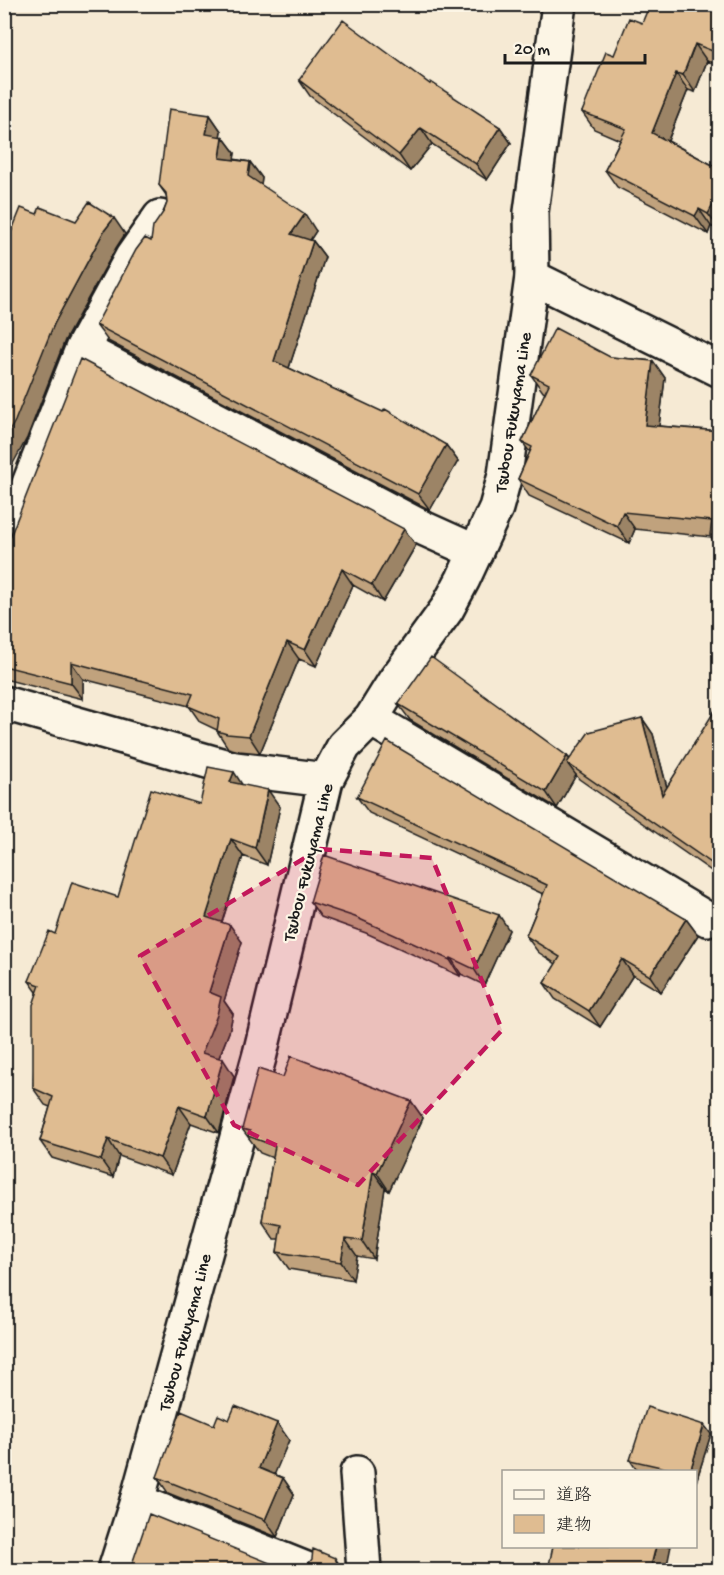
<svg xmlns="http://www.w3.org/2000/svg" width="724" height="1575" viewBox="0 0 724 1575" font-family="'Gochi Hand','Klee One',sans-serif">
	<style>
		.lines { fill: none; stroke-linecap: round; stroke-linejoin: round }
		.street-casing { stroke: #1c1c1c; stroke-width: 38 }
		.secondary-casing { stroke: #1c1c1c; stroke-width: 38 }
		.street { stroke: #fcf5e5; stroke-width: 33 }
		.secondary { stroke: #fcf5e5; stroke-width: 33 }
		.wall { fill: #c0a27d; stroke: #1c1c1c; stroke-width: 1.5 }
		.shaded-wall { fill: #9c8466; stroke: #1c1c1c; stroke-width: 1.5 }
		.building { fill: #dfbc91; stroke: #1c1c1c; stroke-width: 1.5 }
		.marked { fill: #c2185b; fill-opacity: 0.2; stroke: #c2185b; stroke-width: 4.5; stroke-dasharray: 12 8; stroke-linejoin: round }
		.labels { text-anchor: middle; stroke-width: 4.5; stroke-linejoin: round; paint-order: stroke }
		.street-label { font-size: 18px; fill: #1c1c1c; stroke: #fcf5e5 }
	</style>
	<rect width="100%" height="100%" fill="#f6ead4"/>
	<filter id="ink" filterUnits="userSpaceOnUse"><feTurbulence type="fractalNoise" baseFrequency=".0167" numOctaves="2"/><feDisplacementMap in="SourceGraphic" scale="12" xChannelSelector="R" yChannelSelector="G"/><feConvolveMatrix kernelMatrix="1 2 1 2 8 2 1 2 1" color-interpolation-filters="sRGB"/></filter>
	<g filter="url(#ink)">
		<g class="lines">
			<defs>
				<path id="street" d="M532,277L720,370
					M82,349L425,529L476,552
					M4,547L82,349L132,257L160,217
					M4,703L235,769L326,780
					M371,719L707,919
					M357,1473L364,1570
					M137,1501L306,1569"/>
				<path id="secondary" d="M115,1570L137,1501L260,1054L326,780L344,746L371,719L394,682L447,609L463,579L496,508L505,475L532,277L531,212L559,4"/>
			</defs>
			<use href="#street" class="street-casing"/>
			<use href="#secondary" class="secondary-casing"/>
			<use href="#street" class="street"/>
			<use href="#secondary" class="secondary"/>
		</g>
		<path class="wall" d="M720,14V66L707,61L695,92L688,90L668,141L720,169V231L711,226L708,234L617,187L605,170L620,140L594,129L582,112L614,55Z
			M299,80L430,84L500,127L511,143L487,180L432,144L410,171L310,96Z
			M210,115L221,131L220,136L223,137L235,153L234,159L250,162L262,178L261,185L316,231L310,240L313,241L325,257L289,368L446,445L458,461L430,510L108,341L96,325L151,241L167,203L166,195L159,185Z
			M610,357L653,361L665,378L659,426L720,431V549L711,537L635,529L629,543L529,496L518,479L530,452L522,442L545,393L543,392L531,375Z
			M4,543L416,545L383,602L353,585L316,666L299,659L260,753L239,751L228,748L217,731V730L200,722L189,706L83,679V699L4,679Z
			M398,704L567,756L570,759L642,718L653,734L667,787L720,708V877L579,779L576,775L557,808L410,720Z
			M242,785L280,807L267,865L243,856L222,922L242,942L224,1001L233,1014L229,1032L219,1058L234,1076L219,1133L191,1123L172,1175L119,1156L113,1177L52,1158L40,1141L50,1107L45,1105L33,1088L37,992L29,981L55,934L118,897L200,804Z
			M357,797L686,919L698,935L661,992L633,975L600,1027L555,999L544,983L556,964L538,952L526,936L543,894L369,813Z
			M310,902L509,930L484,985L461,974L460,976L366,933L321,917Z
			M283,1077L411,1101L423,1118L389,1191L385,1188L374,1259L357,1256L353,1280L289,1269L277,1252L279,1239H274L262,1221L273,1158L260,1153L242,1129Z
			M229,1420L277,1423L289,1440L274,1474L283,1478L294,1494L277,1537L168,1493L157,1477L214,1425Z
			M704,1425L711,1434L696,1482V1472H646L636,1469L630,1460Z"/>
		<path class="shaded-wall" d="M695,44L707,61L695,92L683,75Z
			M676,73L688,90L664,150L652,133Z
			M210,115L221,131L218,150L206,134Z
			M500,127L511,143L487,180L476,164Z
			M421,128L432,144L410,171L399,155Z
			M223,137L235,153L232,174L220,158Z
			M250,162L262,178L260,193L248,176Z
			M720,192V230L708,214Z
			M699,209L711,226L708,234L695,216Z
			M305,214L316,231L303,251L291,234Z
			M114,218L125,234L116,248L65,340L27,438L4,480V441L54,324L104,231Z
			M313,241L325,257L286,377L274,361Z
			M653,361L665,378L657,442L645,425Z
			M446,445L458,461L430,510L418,494Z
			M623,512L635,529L629,543L617,526Z
			M404,529L416,545L383,602L372,585Z
			M342,569L353,585L316,666L305,650Z
			M287,642L299,659L260,753L249,736Z
			M71,662L83,679V699L71,683Z
			M642,718L653,734L673,811L662,795Z
			M567,756L577,769L567,763L576,775L557,808L546,792Z
			M234,772L245,789L230,782Z
			M268,790L280,807L267,865L255,848Z
			M231,839L243,856L218,934L206,917Z
			M499,915L509,930L484,985L474,969Z
			M686,919L698,935L661,992L650,976Z
			M230,925L242,942L224,1001L233,1014L229,1032L214,1070L202,1053L209,992Z
			M451,958L461,974L460,976L450,960Z
			M622,959L633,975L600,1027L589,1011Z
			M223,1059L234,1076L219,1133L207,1116Z
			M411,1101L423,1118L389,1191L377,1173Z
			M179,1106L191,1123L172,1175L160,1158Z
			M108,1139L119,1156L113,1177L101,1160Z
			M373,1171L385,1188L374,1259L362,1241Z
			M345,1239L357,1256L353,1280L341,1262Z
			M277,1423L289,1440L270,1485L259,1468Z
			M704,1425L711,1434L696,1482V1472H690Z
			M283,1478L294,1494L277,1537L265,1520Z
			M656,1546H671L666,1570H650Z
			M335,1558L343,1570H333Z"/>
		<path class="building" d="M650,4H696L720,14V54L695,44L683,75L676,73L652,133L720,169V192L708,214L699,209L695,216L605,170L626,129L582,112L606,52L614,55L629,18L642,23Z
			M343,20L430,84L431,82L500,127L476,164L421,128L399,155L299,80Z
			M169,109L210,115L206,134L223,137L220,158L250,162L248,176L305,214L291,234L313,241L274,361L383,412L385,409L446,445L418,494L96,325L136,250L145,238L151,241L153,227L164,211L167,203L166,193L159,185Z
			M89,202L114,218L104,231L54,324L15,421L4,441V250L21,208L37,214L40,207L76,221Z
			M555,328L610,357L653,361L645,425L720,431V536L710,535L712,521L623,512L617,526L518,479L532,447L522,442L549,384L531,375Z
			M80,359L404,529L372,585L342,569L305,650L287,642L249,736L227,734L217,731L219,719L188,706L193,694L71,662V683L4,666V543L10,537Z
			M431,657L567,756L546,792L398,704Z
			M717,707L720,708V869L567,763L589,732L642,718L662,795Z
			M387,741L686,919L650,976L622,959L589,1011L544,983L560,957L526,936L547,885L357,797Z
			M208,767L234,772L230,782L268,790L255,848L231,839L206,917L230,925L209,992L221,997L217,1015L202,1053L223,1059L207,1116L179,1106L160,1158L108,1139L101,1160L40,1141L53,1097L33,1088V1005L40,985L29,981L49,931L55,934L72,882L118,897L151,789L200,804Z
			M324,855L499,915L474,969L451,958L450,960L355,917L310,902Z
			M291,1056L411,1101L377,1173L373,1171L362,1241L345,1239L341,1262L277,1252L281,1225L262,1221L275,1146L248,1136L250,1131L242,1129L258,1069L283,1077Z
			M235,1406L277,1423L259,1468L283,1478L265,1520L157,1477L181,1411L214,1425L218,1415L229,1420Z
			M647,1407L704,1425L690,1472H683L630,1460Z
			M149,1514L287,1570H294H130Z
			M553,1546H656L650,1570H548Z
			M313,1549L335,1558L337,1563L333,1570H298L306,1567L312,1559Z"/>
	</g>
	<path class="marked" d="M320,849L432,858L502,1030L358,1185L234,1125L140,956Z"/>
	<g class="labels">
		<g class="street-label">
			<text transform="translate(512 412) rotate(-81)" y="6">Tsubou Fukuyama Line</text>
			<text transform="translate(307 862) rotate(-76)" y="6">Tsubou Fukuyama Line</text>
			<text transform="translate(184 1332) rotate(-75)" y="6">Tsubou Fukuyama Line</text>
		</g>
	</g>
	<rect width="724" height="1575" fill="none" stroke="#fcf5e5" stroke-width="24"/>
	<rect x="12" y="12" width="700" height="1551" fill="none" stroke="#1c1c1c" stroke-width="2" filter="url(#ink)"/>
	<rect x="502" y="1470" width="195" height="78" fill="#fcf5e5" stroke="#a29e95" stroke-width="1.5"/>
	<rect x="514" y="1490" width="30" height="9" fill="#fcf5e5" stroke="#a29e95" stroke-width="1.5"/>
	<text x="556" y="1500" font-size="18" fill="#1c1c1c">道路</text>
	<rect x="514" y="1515" width="30" height="18" fill="#dfbc91" stroke="#a29e95" stroke-width="1.5"/>
	<text x="556" y="1530" font-size="18" fill="#1c1c1c">建物</text>
	<path d="M505 54v9h140v-9" fill="none" stroke="#1c1c1c" stroke-width="3"/>
	<text x="514" y="54" font-size="18" fill="#1c1c1c" stroke="#fcf5e5" stroke-width="4.5" paint-order="stroke">20 m</text>
</svg>
